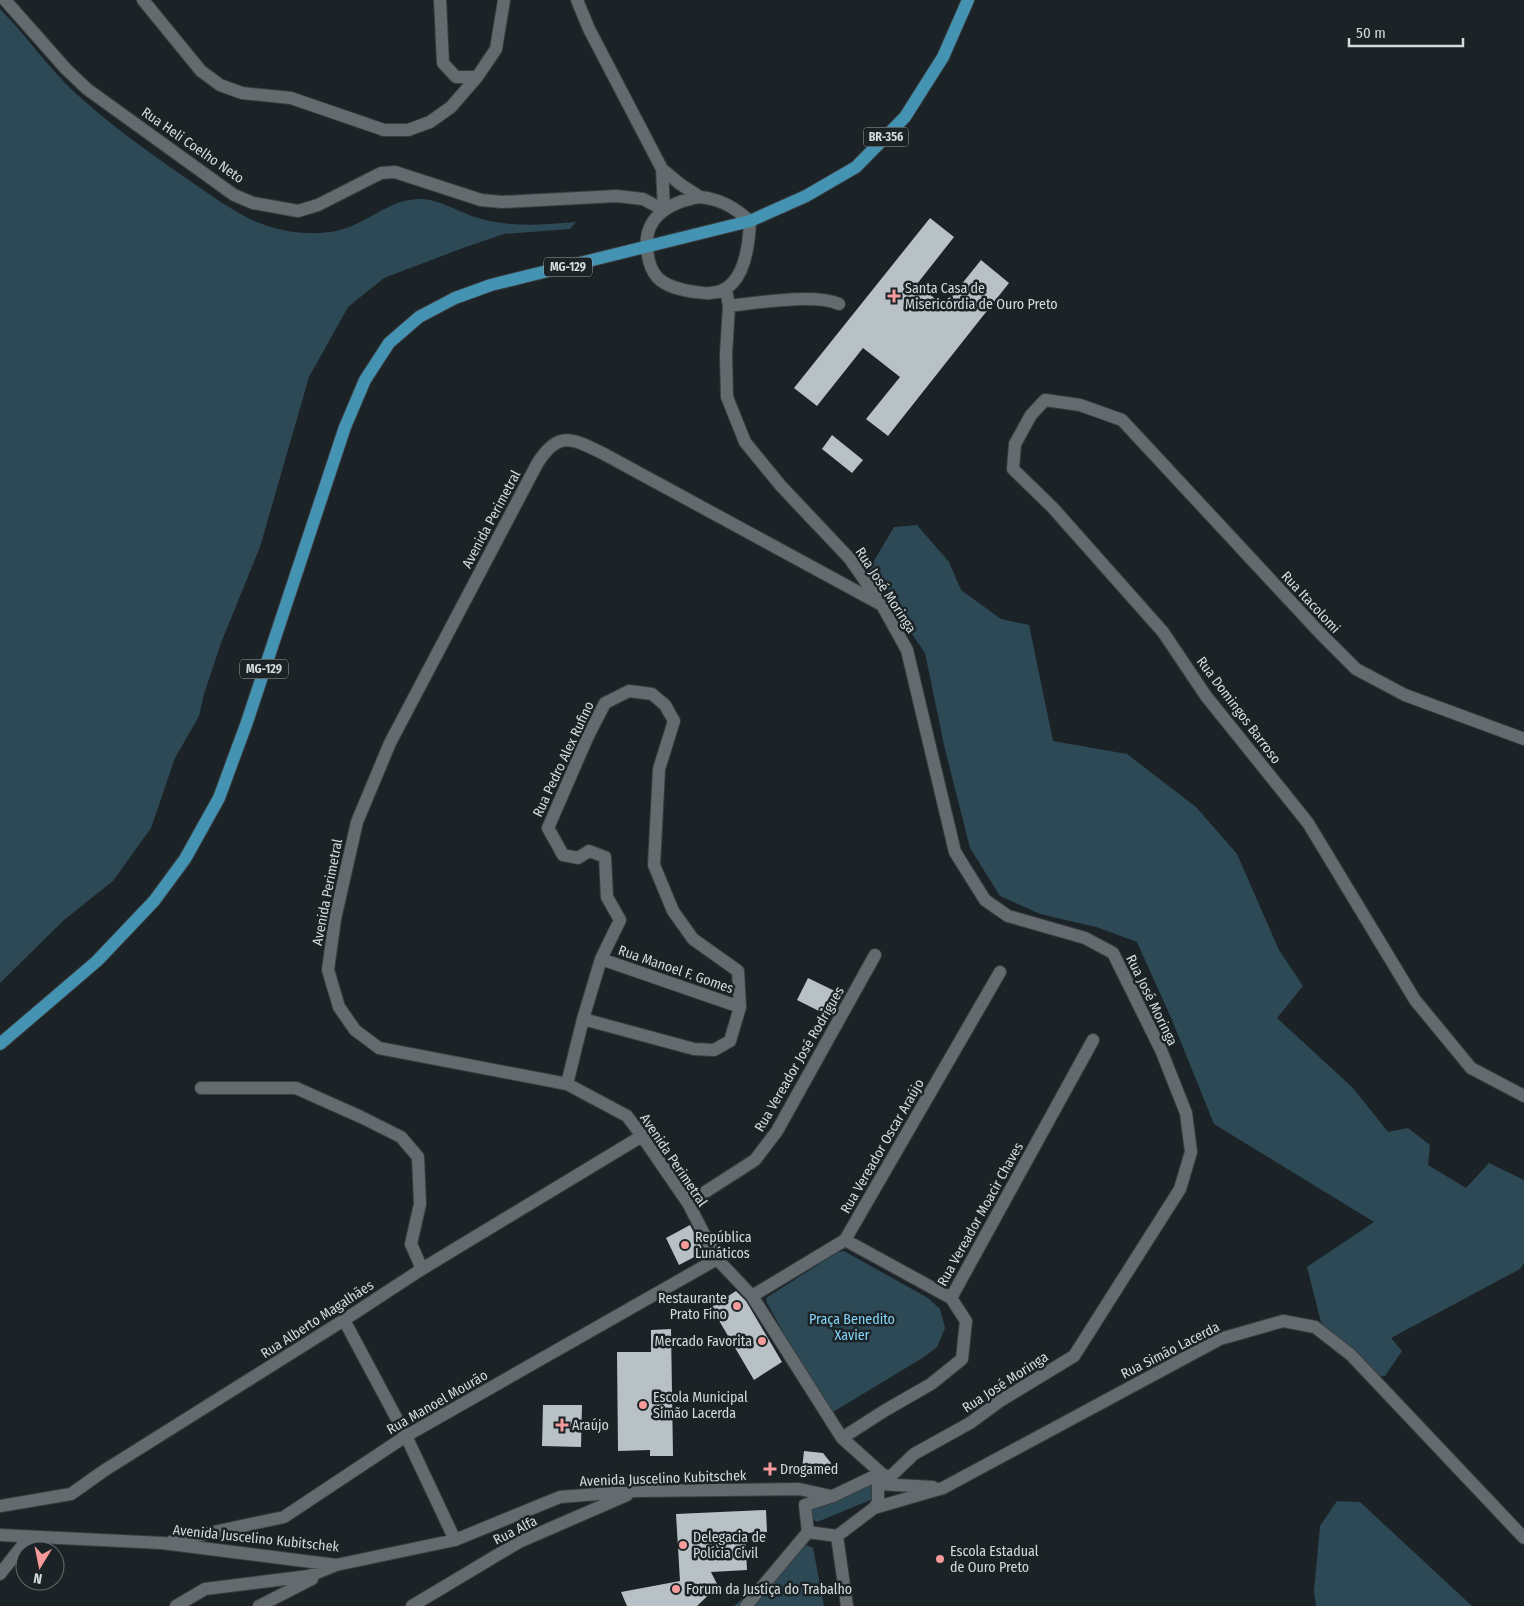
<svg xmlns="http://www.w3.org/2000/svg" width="1524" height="1606" viewBox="0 0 1524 1606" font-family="'Fira Sans Condensed',sans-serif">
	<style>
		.green { fill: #2d4956 }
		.building { fill: #b8c1c5 }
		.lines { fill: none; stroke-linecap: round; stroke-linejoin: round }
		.minor-casing { stroke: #383d40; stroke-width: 14 }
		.major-casing { stroke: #383d40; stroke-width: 14 }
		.minor { stroke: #646b6f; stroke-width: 12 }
		.major { stroke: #4493b2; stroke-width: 12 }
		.poi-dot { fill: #f59b9b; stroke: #1c2326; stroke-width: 2 }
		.labels { text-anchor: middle; stroke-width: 5; stroke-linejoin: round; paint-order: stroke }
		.shield { fill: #1c2326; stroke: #9ea3a5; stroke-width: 1 }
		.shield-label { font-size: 12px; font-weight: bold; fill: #d5dadc }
		.street-label { font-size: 14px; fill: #d5dadc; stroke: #1c2326 }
		.poi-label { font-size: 14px; fill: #d5dadc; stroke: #1c2326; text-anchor: start }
		.park-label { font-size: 14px; fill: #85d4fa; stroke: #1c2326 }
	</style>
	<rect width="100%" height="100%" fill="#1c2326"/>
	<path class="green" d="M0,9C26,35 47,66 73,91C107,122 145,150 183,176C205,191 226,207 250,219C267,227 289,233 308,233C324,234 342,231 356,224C378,214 396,198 422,199C440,200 455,210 472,216C506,228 541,225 576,222L570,229L504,234L463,248L384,278L348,307L309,377L260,547L221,643L204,694L199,716L175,758L151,828L113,881L64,920L0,983Z
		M917,525L949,562L961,590L1001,619L1029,625L1053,741L1127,754L1196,807L1237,854L1279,950L1303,986L1277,1018L1353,1088L1388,1132L1408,1128L1430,1145L1428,1165L1466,1188L1489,1163L1524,1180V1263L1520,1269L1391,1338L1402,1351L1385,1376L1368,1375L1321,1322L1307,1267L1374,1222L1214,1124L1172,1020L1137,942L1096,927L1040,914L1000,896L970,848L944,745L925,653L868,571L894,527Z
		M844,1251L928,1298L940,1309L945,1328L937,1347L924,1357L833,1412L825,1407L767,1303L766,1298L838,1252Z
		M870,1483L873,1487V1499L817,1522L811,1517V1507Z
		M1337,1501L1360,1502L1472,1606H1316L1314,1591L1320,1526Z
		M806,1545L813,1548L824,1606H734Z"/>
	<path class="building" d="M930,218L954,237L917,284L944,306L981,260L1009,283L888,436L866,419L900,377L863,348L817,406L794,388Z
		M832,435L863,460L852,473L822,449Z
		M808,978L843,995L831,1017L797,1000Z
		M690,1225L704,1252L679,1265L666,1238Z
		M736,1291L746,1301L782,1362L754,1380L711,1307Z
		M671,1329L673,1456H650V1450L618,1451L617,1352H651V1330Z
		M543,1405H582L581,1447L542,1446Z
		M804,1451L823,1453L831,1463L827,1470L802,1469Z
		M766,1510L767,1532L745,1533L747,1570L711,1572L718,1586L697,1606H627L621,1592L680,1581L676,1514Z"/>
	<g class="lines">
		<defs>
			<path id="minor" d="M5,0L66,69L87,89L234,195L253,203L298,211L318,205L381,173L395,172L481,200L502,202L617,196L643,199L664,210L662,169
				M143,0L201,71L220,85L242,93L291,98L384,130H408L430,122L451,107L477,77L496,49L504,0
				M440,0L443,63L456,77H477
				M577,0L589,29L662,169L680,184L700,197
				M700,197C721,199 735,208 750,221C749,247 744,292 710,293C705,294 700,292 695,292C682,290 666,287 657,277C652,271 649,263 648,256C640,219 668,202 700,197Z
				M726,289L729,306L726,354L727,397L745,442L781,486L850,559L882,605L907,650L955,852L985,900L1008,916L1085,938L1113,953L1161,1050L1186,1113L1191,1152L1180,1189L1074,1356L1000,1401L970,1423L914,1454L889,1478L878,1484V1502L874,1508L837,1536L808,1532L805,1505L833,1496L881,1473L889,1478
				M729,306C756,303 816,293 839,304
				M1524,739L1405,695L1356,669L1320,633L1122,420L1080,405L1045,400L1031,415L1015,444L1013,469L1053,508L1163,632L1206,696L1308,823L1415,1000L1471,1068L1524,1096
				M601,959L740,1007
				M567,1084L583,1019L694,1049L714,1050L730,1041L740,1007L738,971L693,939L673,911L654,865L659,769L674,721L665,705L652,694L629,691L605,703L588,736L548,828L563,855L578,858L589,851L605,857L607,897L620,920L601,959L583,1019
				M201,1088H296L361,1117L401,1137L418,1157L420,1204L411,1244L422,1269
				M688,1203L755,1160L777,1131L875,955
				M845,1240L951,1298
				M752,1296L845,1240L1000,972
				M344,1320L406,1436L455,1540
				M842,1438L884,1411L931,1384L962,1359L966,1321L951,1298L1093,1040
				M881,1473L842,1438L752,1296L717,1259L688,1203L642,1136L627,1116L567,1084L379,1048L355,1030L339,1007L328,970L335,919L357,822L390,743L537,464C558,430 572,438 604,454L882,605
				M878,1484L933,1487
				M0,1506L71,1494L105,1470L344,1320L422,1269L642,1136
				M874,1508L943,1488L1220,1339L1283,1321L1315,1327L1351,1355L1524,1538
				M0,1535L162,1543L336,1565L455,1540L560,1497L636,1491L799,1489L831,1496
				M837,1536L847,1606
				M172,1541L284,1517L406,1436L717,1259
				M0,1574L29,1537
				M176,1606L205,1589L309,1576L336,1565
				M259,1606L312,1579
				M412,1606L519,1542L627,1495
				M746,1606L808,1532"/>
			<path id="major" d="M0,1044L97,961L154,901L185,859L219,798L247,722L345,427L365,380L389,343L419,317L455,298L491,285L750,221L806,196L856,167L905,117L943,57L968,0"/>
		</defs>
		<use href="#minor" class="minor-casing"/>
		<use href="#major" class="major-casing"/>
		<use href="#minor" class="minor"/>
		<use href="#major" class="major"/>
	</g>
	<g class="poi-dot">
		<path d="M891.5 288.5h5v5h5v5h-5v5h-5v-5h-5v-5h5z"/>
		<circle cx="685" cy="1245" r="5"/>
		<circle cx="737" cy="1306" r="5"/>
		<circle cx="762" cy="1341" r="5"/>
		<circle cx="643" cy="1405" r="5"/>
		<path d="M559.5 1417.5h5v5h5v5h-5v5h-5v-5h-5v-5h5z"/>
		<path d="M767.5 1461.5h5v5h5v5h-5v5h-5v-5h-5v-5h5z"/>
		<circle cx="683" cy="1545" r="5"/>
		<circle cx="940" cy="1559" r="5"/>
		<circle cx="676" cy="1589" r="5"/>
	</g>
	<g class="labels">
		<g class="shield">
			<rect x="863.5" y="127.5" width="45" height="19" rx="4"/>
			<rect x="544" y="257.5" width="48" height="19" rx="4"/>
			<rect x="240" y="659.5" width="48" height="19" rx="4"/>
		</g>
		<g class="shield-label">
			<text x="886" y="141">BR-356</text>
			<text x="568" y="271">MG-129</text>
			<text x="264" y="673">MG-129</text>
		</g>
		<g class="street-label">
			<text transform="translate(193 145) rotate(35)" y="5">Rua Heli Coelho Neto</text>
			<text transform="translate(491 519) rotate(-62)" y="5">Avenida Perimetral</text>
			<text transform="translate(886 590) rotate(57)" y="5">Rua José Moringa</text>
			<text transform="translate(1311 602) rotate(47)" y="5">Rua Itacolomi</text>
			<text transform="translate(1239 710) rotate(53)" y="5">Rua Domingos Barroso</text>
			<text transform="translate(563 759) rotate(-65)" y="5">Rua Pedro Alex Rufino</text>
			<text transform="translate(327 892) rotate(-79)" y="5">Avenida Perimetral</text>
			<text transform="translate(676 969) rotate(19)" y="5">Rua Manoel F. Gomes</text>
			<text transform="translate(1152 1000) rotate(64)" y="5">Rua José Moringa</text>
			<text transform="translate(799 1059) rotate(-60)" y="5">Rua Vereador José Rodrigues</text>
			<text transform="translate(882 1146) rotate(-60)" y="5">Rua Vereador Oscar Araújo</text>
			<text transform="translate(674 1160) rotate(56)" y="5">Avenida Perimetral</text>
			<text transform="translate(980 1214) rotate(-61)" y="5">Rua Vereador Moacir Chaves</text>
			<text transform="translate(317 1319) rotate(-33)" y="5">Rua Alberto Magalhães</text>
			<text transform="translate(1170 1350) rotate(-27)" y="5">Rua Simão Lacerda</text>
			<text transform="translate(1005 1382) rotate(-33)" y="5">Rua José Moringa</text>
			<text transform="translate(437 1402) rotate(-30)" y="5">Rua Manoel Mourão</text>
			<text transform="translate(663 1478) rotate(-2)" y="5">Avenida Juscelino Kubitschek</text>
			<text transform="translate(515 1530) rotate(-27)" y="5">Rua Alfa</text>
			<text transform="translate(256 1538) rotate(6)" y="5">Avenida Juscelino Kubitschek</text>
		</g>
		<g class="poi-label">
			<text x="905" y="293">Santa Casa de<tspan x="905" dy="16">Misericórdia de Ouro Preto</tspan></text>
			<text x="695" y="1242">República<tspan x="695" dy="16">Lunáticos</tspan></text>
			<text x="727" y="1303" text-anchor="end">Restaurante<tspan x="727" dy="16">Prato Fino</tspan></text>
			<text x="752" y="1346" text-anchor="end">Mercado Favorita</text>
			<text x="653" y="1402">Escola Municipal<tspan x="653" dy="16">Simão Lacerda</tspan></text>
			<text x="572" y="1430">Araújo</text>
			<text x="780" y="1474">Drogamed</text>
			<text x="693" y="1542">Delegacia de<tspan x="693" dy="16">Polícia Civil</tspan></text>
			<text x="950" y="1556">Escola Estadual<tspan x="950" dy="16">de Ouro Preto</tspan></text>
			<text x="686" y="1594">Forum da Justiça do Trabalho</text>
		</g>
		<g class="park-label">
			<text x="852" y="1324">Praça Benedito<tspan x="852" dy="16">Xavier</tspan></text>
		</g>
	</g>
	<g transform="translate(40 1566) rotate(190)"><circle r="24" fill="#1c2326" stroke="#666c6f"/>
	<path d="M0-4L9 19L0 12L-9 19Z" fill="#f59b9b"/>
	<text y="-8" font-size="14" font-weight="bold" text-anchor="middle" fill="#d5dadc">N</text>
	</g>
	<path d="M1349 38v8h114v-8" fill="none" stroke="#d5dadc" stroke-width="2.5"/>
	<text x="1356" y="38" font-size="15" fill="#d5dadc" stroke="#1c2326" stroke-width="4" paint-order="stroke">50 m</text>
</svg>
